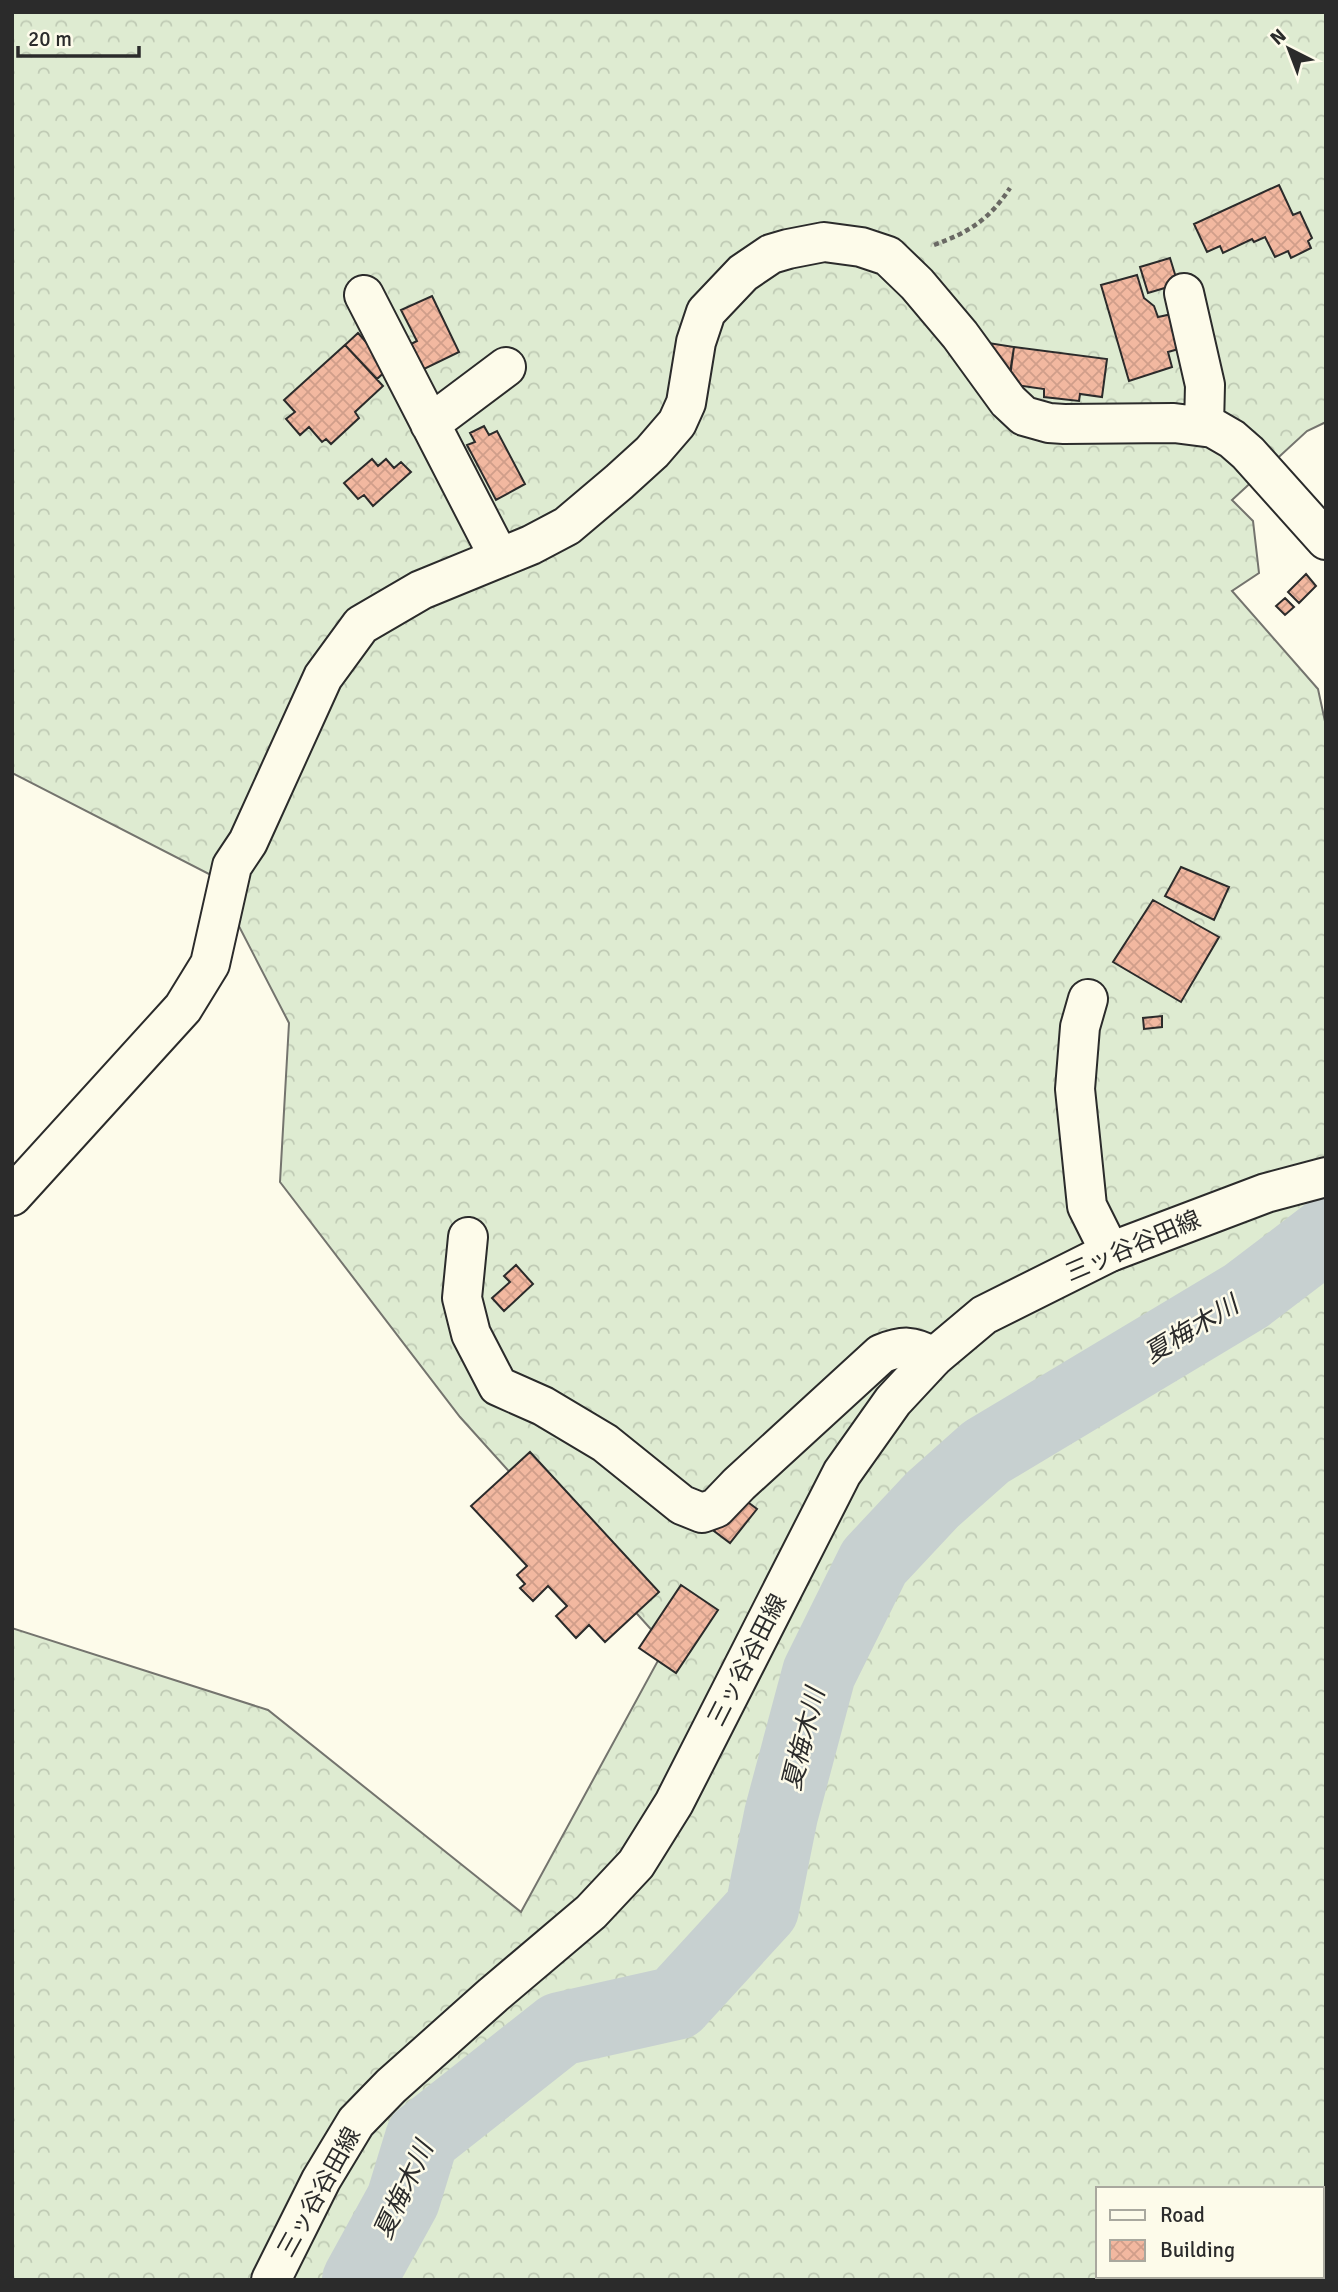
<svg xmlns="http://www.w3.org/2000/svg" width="1338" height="2292" viewBox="0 0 1338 2292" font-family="Signika,'Noto Sans JP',sans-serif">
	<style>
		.forest { fill: url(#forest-crowns); stroke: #74746e; stroke-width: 2; fill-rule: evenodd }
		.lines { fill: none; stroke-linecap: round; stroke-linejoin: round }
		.river { stroke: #c7d0d0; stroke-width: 74 }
		.building { fill: url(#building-cross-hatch); stroke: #2b2b2b; stroke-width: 2 }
		.minor-casing { stroke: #2b2b2b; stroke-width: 42 }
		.major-casing { stroke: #2b2b2b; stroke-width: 42 }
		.path { stroke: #6a6964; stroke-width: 4.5; stroke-dasharray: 5 3.5; stroke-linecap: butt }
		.minor { stroke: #fdfbea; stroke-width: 38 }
		.major { stroke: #fdfbea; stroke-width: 38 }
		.labels { text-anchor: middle; stroke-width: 5; stroke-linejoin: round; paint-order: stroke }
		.street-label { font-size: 24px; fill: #2b2b2b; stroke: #fdfbea }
		.water-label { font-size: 26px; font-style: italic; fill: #2b2b2b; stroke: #fdfbea }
	</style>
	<defs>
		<pattern id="forest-crowns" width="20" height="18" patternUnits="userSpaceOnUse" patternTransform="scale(1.75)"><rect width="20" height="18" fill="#deebd1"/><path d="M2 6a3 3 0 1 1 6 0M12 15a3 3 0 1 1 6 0" fill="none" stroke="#bfcab4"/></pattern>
		<pattern id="building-cross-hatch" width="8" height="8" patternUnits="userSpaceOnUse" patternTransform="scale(1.75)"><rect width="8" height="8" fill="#f2b8a0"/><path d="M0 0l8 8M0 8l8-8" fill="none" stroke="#d09e8a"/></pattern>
	</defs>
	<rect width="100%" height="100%" fill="#fdfbea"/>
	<path class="forest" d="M12,12H1326V422L1307,431L1232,500L1253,521L1259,573L1232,591L1318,689L1326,726V2280H12V1628L268,1710L521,1912L666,1646L460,1417L280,1182L289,1023L213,876L12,773ZM1098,2189H1322V2276H1098Z"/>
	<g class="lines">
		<path class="river" d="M359,2280L403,2200L422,2138L560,2029L676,2003L762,1909L781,1815L819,1673L874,1562L932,1500L986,1452L1246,1296L1326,1235"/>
	</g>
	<path class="building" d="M1279,185L1293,215L1300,212L1312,238L1308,241L1311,248L1291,258L1288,251L1275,257L1265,237L1254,242L1252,239L1223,253L1220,246L1207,252L1194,224Z
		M1170,258L1178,284L1148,293L1140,267Z
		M1137,275L1144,298L1154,306L1158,317L1172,314L1182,348L1168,352L1172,367L1129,381L1101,285Z
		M432,296L459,352L422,370L409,345L417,341L401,310Z
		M358,333L389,368L377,379L345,345Z
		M982,342L1014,347L1009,379Z
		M345,345L383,386L355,412L359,418L331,444L326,439L322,442L309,427L300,435L286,419L295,412L284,400Z
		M1014,347L1107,359L1102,397L1080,394L1079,401L1044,397V389L1009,384Z
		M484,426L489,435L497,431L525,484L496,500L467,445L475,442L470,433Z
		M372,459L378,466L386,459L394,468L401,462L411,472L373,506L364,495L358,499L344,483Z
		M1306,574L1316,586L1299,603L1288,592Z
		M1285,598L1294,607L1285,615L1276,606Z
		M1181,867L1229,887L1214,920L1165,896Z
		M1153,900L1219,937L1181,1002L1113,962Z
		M1162,1016V1027L1144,1029L1143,1018Z
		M516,1265L533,1284L504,1311L492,1298L510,1282L504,1276Z
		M530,1452L659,1592L605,1642L589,1625L576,1638L556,1616L567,1606L548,1586L533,1601L520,1588L525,1584L517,1575L527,1566L471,1506Z
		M741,1497L757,1509L730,1543L714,1531Z
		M681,1585L718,1610L676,1673L639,1648Z"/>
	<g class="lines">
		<defs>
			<path id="minor" d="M1184,293L1205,385L1204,426
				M364,295L499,557
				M430,424L506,367
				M1088,999L1080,1027L1075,1089L1087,1206L1110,1252
				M12,1196L183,1008L210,964L232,866L248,842L323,677L361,625L421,590L531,545L567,526L619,482L652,452L677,423L686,403L696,342L706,312L743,273L771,254L788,249L824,242L861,247L888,256L917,284L960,335L1008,401L1024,416L1049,423L1064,424L1174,423L1213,428L1232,439L1248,453L1326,540
				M468,1237L462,1298L471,1334L498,1386L543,1406L605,1443L682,1505L702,1513L716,1508L739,1484L881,1354C903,1345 912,1345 934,1357"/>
			<path id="major" d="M271,2280L321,2180L356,2122L391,2086L493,1995L591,1912L636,1864L674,1803L842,1473L893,1401L934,1357L984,1315L1110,1252L1266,1193L1326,1177"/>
		</defs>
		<use href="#minor" class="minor-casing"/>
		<use href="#major" class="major-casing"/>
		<path class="path" d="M934,245C969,232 989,220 1010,188"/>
		<use href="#minor" class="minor"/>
		<use href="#major" class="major"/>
	</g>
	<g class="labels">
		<g class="street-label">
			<text transform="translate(1133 1246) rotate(-23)" y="8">三ッ谷谷田線</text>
			<text transform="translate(747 1660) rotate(-63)" y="8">三ッ谷谷田線</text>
			<text transform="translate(319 2192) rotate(-61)" y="8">三ッ谷谷田線</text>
		</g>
		<g class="water-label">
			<text transform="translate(1191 1329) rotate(-31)" y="9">夏梅木川</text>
			<text transform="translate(803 1739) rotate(-76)" y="9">夏梅木川</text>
			<text transform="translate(403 2190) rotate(-65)" y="9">夏梅木川</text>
		</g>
	</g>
	<rect width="1338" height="2292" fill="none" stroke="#2b2b2b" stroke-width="28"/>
	<rect x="1096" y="2187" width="228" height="91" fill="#fdfbea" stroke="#a9a89e" stroke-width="2"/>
	<rect x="1110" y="2210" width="35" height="10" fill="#fdfbea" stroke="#a9a89e" stroke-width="2"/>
	<text x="1160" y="2222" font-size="21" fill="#2b2b2b">Road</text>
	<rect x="1110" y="2240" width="35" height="21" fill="url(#building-cross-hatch)" stroke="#a9a89e" stroke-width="2"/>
	<text x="1160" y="2257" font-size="21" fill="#2b2b2b">Building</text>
	<g transform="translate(1289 49) rotate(318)" stroke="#fdfbea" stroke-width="5" paint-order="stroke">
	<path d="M0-5L12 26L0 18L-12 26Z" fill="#2b2b2b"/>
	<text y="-10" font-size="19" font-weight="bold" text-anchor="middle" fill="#2b2b2b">N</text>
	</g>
	<path d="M18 46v10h121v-10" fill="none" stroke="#2b2b2b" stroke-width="3.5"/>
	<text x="28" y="46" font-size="21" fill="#2b2b2b" stroke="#fdfbea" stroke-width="5" paint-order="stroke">20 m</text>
</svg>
